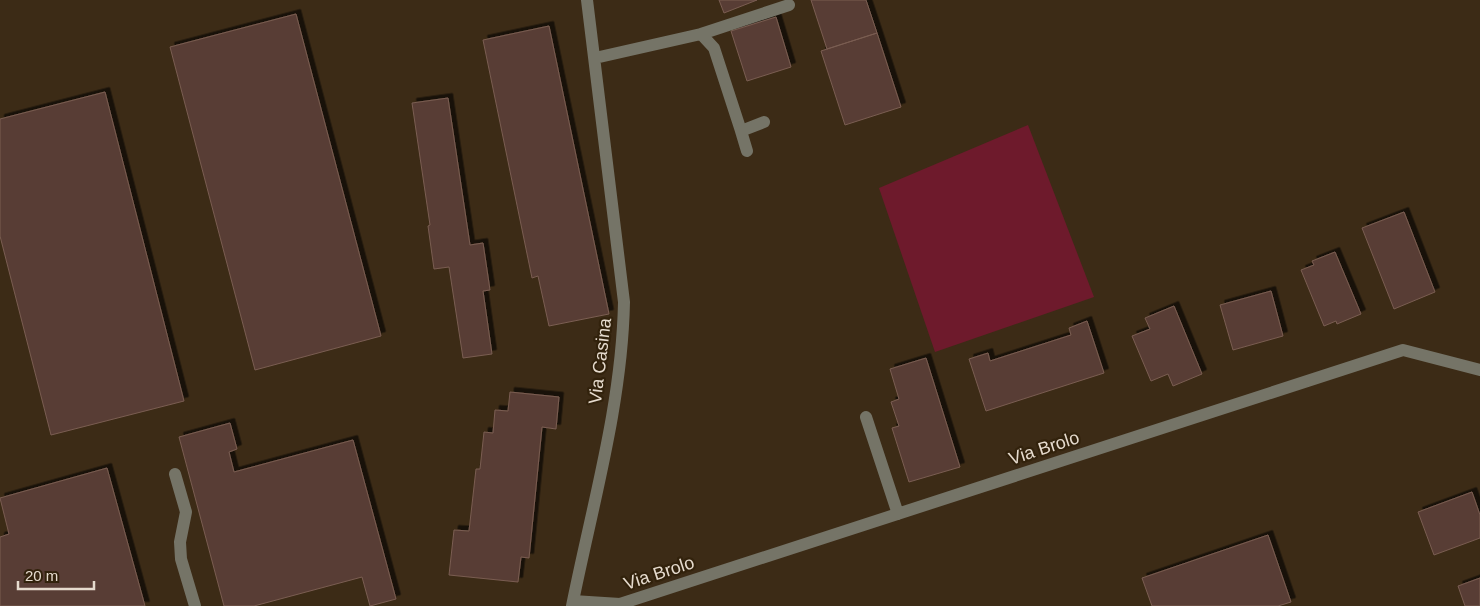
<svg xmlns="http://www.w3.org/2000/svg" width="1480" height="606" viewBox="0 0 1480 606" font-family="Helvetica,sans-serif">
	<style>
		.green { fill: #6e1a2c }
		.building { fill: #593e34; stroke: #7a5d52; filter: url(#shadow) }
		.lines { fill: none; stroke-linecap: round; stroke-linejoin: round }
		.minor { stroke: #757467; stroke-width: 12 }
		.labels { text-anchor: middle; stroke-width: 4.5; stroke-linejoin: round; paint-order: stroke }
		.street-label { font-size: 18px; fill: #e6dbce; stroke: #32220c }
	</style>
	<defs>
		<filter id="shadow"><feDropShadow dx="4.5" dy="-4.5" stdDeviation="0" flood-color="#0009"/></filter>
	</defs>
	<rect width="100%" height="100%" fill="#3c2b16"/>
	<path class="green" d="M1028,125L1094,297L935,352L879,188Z"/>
	<path class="building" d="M719,0H757L724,13Z
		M811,0H866L877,33L827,49Z
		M296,14L381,336L255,370L170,47Z
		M776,17L791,67L747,81L731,31Z
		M549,26L609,314L549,326L538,276L532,278L483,40Z
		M877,33L901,107L845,125L821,51Z
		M105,92L184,401L51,435L0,236V119Z
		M448,98L470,245L483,243L490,290L483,291L492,354L463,358L449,267L434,269L428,226L430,225L412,103Z
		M1404,212L1435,292L1394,309L1362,228Z
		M1335,252L1361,314L1337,324L1336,321L1324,326L1301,270L1314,265L1312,261Z
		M1271,291L1283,336L1233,350L1220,305Z
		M1174,306L1202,374L1173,386L1168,374L1151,381L1132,336L1150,329L1145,318Z
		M1087,321L1104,373L986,411L969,359L988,353L990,361L1071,335L1069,328Z
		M926,358L960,467L909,482L892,428L899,426L891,402L899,399L890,369Z
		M510,392L559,397L556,429L542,427L529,558L521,557L518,582L449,575L454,530L469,531L476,469H480L484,432L493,433L495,410L508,411Z
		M230,423L237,449L229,452L234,472L353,440L396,599L370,606L362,577L254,606H224L179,437Z
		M107,468L145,606H0V537L9,534L0,498Z
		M1472,492L1480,515V538L1434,555L1418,512Z
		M1268,535L1291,602L1278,606H1152L1142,578Z
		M1480,578V606H1465L1458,586Z"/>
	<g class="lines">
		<path class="minor" d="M701,34L789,5
			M595,58L701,34L714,48L741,131L764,122
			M741,131L747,151
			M866,417L898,514
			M175,474L186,512L180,542L181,559L195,606
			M573,601L620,604L618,606
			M620,604L1403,350L1480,370
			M572,606C592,506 622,405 624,302L587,0"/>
	</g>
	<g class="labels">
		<g class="street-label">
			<text transform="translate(600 361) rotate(-83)" y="6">Via Casina</text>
			<text transform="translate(1044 448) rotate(-18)" y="6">Via Brolo</text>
			<text transform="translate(659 573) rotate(-18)" y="6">Via Brolo</text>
		</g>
	</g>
	<path d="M18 581v8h76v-8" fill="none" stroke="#e6dbce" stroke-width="2.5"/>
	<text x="25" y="581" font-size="15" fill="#e6dbce" stroke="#32220c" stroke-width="4" paint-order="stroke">20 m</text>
</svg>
